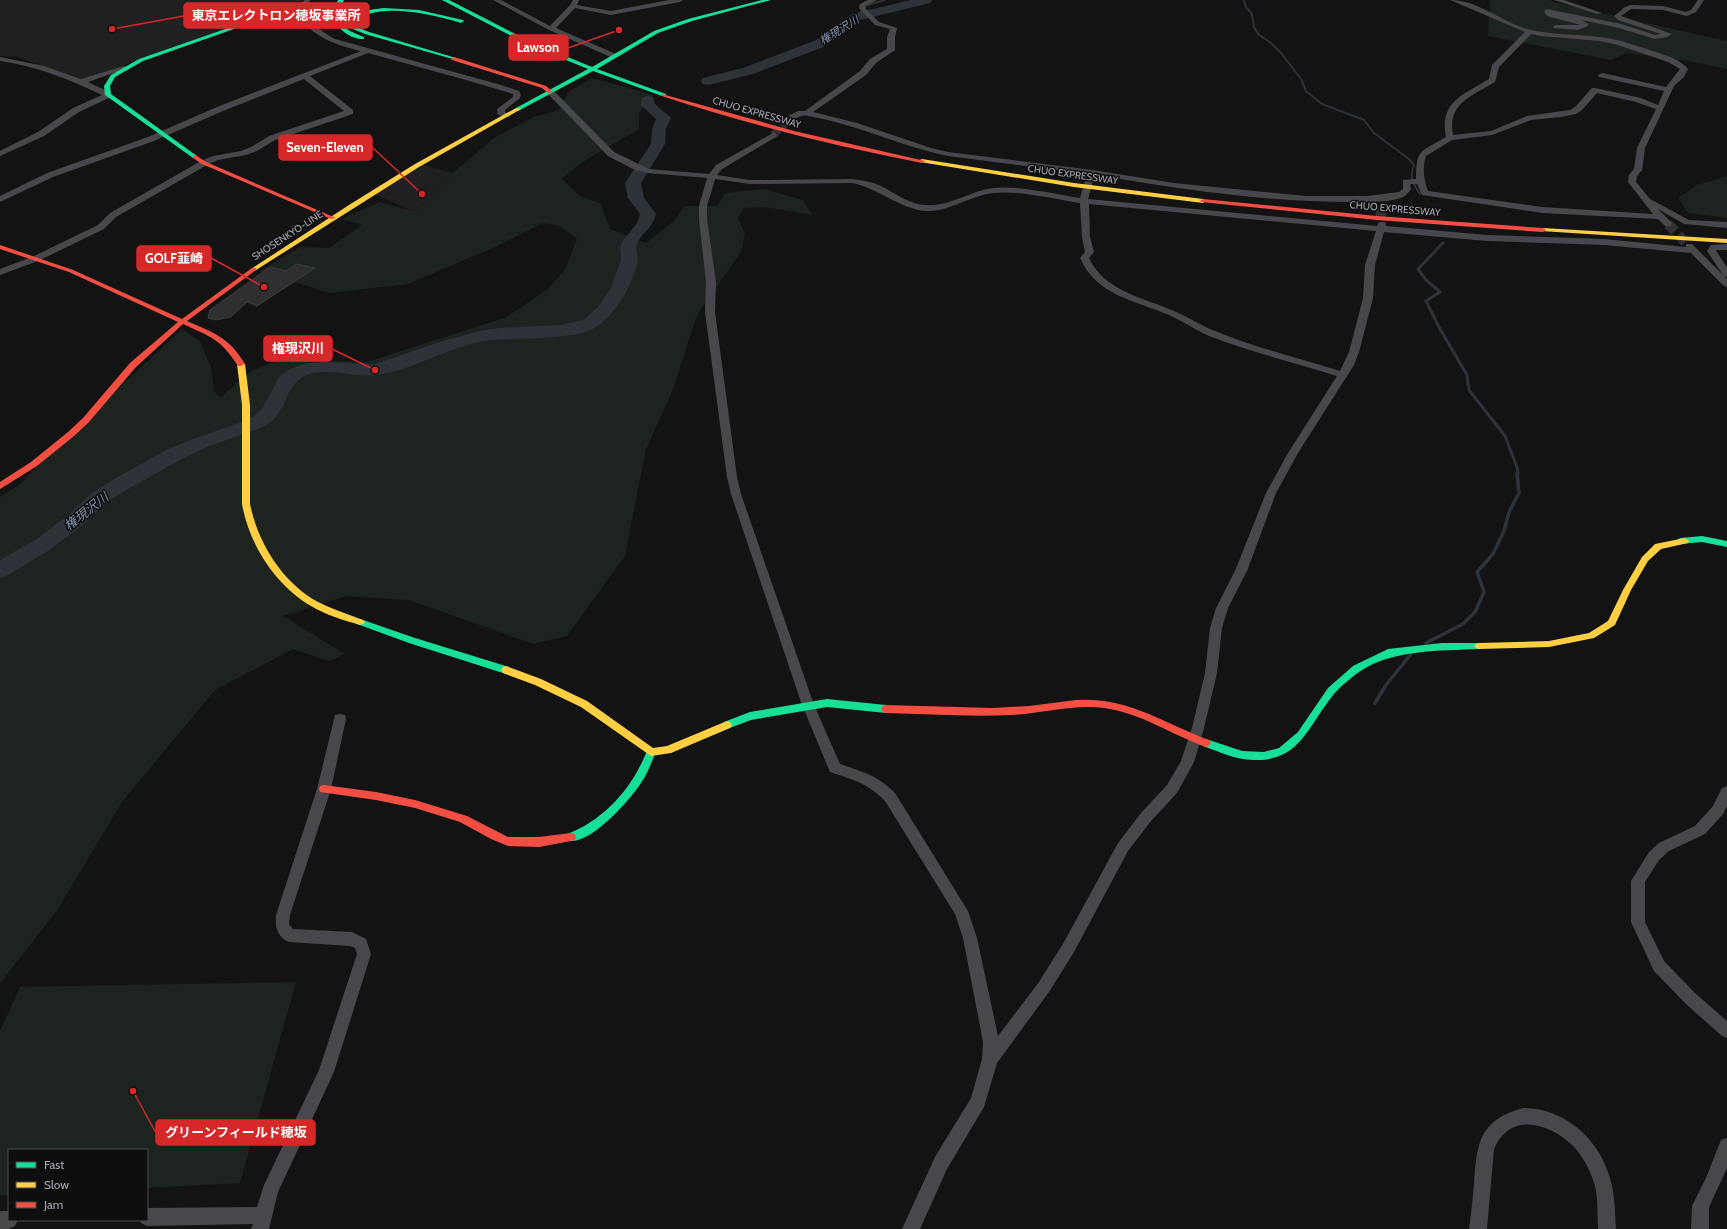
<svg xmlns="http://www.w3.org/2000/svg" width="1727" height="1229" viewBox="0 0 1727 1229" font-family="Cabin,'Noto Sans JP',sans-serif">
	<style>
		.built { fill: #202022 }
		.green { fill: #1d231f }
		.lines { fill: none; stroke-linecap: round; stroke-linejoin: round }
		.stream-far2 { stroke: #2d3339; stroke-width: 2 }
		.stream-far1 { stroke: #2d3339; stroke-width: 3 }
		.stream { stroke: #2d3339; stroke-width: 3.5 }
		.river { fill: #2d3339; fill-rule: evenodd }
		.building { fill: #2f2f31; stroke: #3c3d40 }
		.street-tunnel-far1 { stroke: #303134; stroke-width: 8; stroke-dasharray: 8 4; stroke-linecap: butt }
		.street-tunnel { stroke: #303134; stroke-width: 10; stroke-dasharray: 10 5; stroke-linecap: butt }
		.street { fill: #48484c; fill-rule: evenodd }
		.fast { fill: #16e098; fill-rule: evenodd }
		.slow { fill: #ffcf43; fill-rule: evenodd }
		.jam { fill: #f24e42; fill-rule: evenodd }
		.labels { text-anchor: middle; stroke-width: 3; stroke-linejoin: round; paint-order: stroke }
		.far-street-label { font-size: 10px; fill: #a6a9b3; stroke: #0e0e0f }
		.far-water-label { font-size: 11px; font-style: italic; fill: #8093aa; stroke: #0e0e0f }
		.water-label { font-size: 13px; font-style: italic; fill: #8093aa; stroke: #0e0e0f }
		.leader { fill: none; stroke: #d62828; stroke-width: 1.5 }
		.callout-dot { fill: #d62828; stroke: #0e0e0f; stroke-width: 1.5 }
		.callout { fill: #d62828; stroke: #d62828; stroke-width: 1.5 }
		.callout-label { font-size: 13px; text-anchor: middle; font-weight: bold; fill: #fff }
	</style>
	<rect width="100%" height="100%" fill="#131314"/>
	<path class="built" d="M0,0H302L301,2L138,59L121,67L83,79L17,57L0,56Z
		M421,164L453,173L430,199L413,211L372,193Z"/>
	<path class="green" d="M1490,0H1550L1553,2L1727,41V69L1693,62L1627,53L1611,60L1488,36Z
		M592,78L654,95L639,113V129C613,145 584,158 562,179L580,196L600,203L610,229L646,243L675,220L684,206H717L725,193L764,189L803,200L812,215L765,207L744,208L738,218L745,234L741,252L697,315L672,392L646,449L625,556L567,636L533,644L409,600L346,596L283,616L345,654L329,661L293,649L215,690L122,802L56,912L0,983V497L20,484L58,445L182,329L200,341L211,367L214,391L220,398L251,371L275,362L319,360L367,362L507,317L549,288L566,268L577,239L560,226L543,223L495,247L408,284L330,293L260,271L300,247L329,248L362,225L341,219L380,202L413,211L430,199L453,173L492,139L534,117L559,110L568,92Z
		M1727,176V218L1688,213L1678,198L1697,185Z
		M296,982L240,1183L147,1188V1150H9V1195L0,1196V1031L20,987Z"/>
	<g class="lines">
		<path class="stream-far2" d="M1244,0L1246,7L1252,14L1254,27L1258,34L1271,43L1281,53L1301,79L1306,91L1322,104L1364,120L1374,133L1409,159L1414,165C1409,178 1413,183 1420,194
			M856,17L867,5L885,0"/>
		<path class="stream-far1" d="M1443,243L1418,269L1426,280L1440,292L1426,301L1440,329L1467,375L1469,390L1505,436L1517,467L1518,474"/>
		<path class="stream" d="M1426,643L1463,624L1475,612L1484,592L1477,572L1493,554L1504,531L1509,512L1519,493L1517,473
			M1375,703L1386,685L1411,654"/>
		<path class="river" d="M911,0H932L930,3L860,20L826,46L753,74L708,85L703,84L701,81L703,78L743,68L816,40L852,14Z
			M648,96L653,97L655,104L671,118L666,129L665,144L641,183L644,198L656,214C653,228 641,233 637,244C635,249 638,254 638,259C637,266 634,273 632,279C625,297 612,316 596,327C574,342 509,336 480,342C445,349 410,371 376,375C354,378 328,367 307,375C288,383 288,401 277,415C273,421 267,425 261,428L207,447L180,460L130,488L107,502L82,525L51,549L8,575L0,578V560L37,539L68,515L93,492L116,478L166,450L193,439L247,420L255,415L263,407L278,379L285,372L295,367L308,363L325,362L375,364L443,341L479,331L500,328L560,325L583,320L597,308L611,288L621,259L620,248L622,242L637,223L640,214L628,198L625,183L651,144L652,129L656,119L641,105V100L643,97Z"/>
	</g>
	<path class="building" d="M297,264L315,268L257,306L247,302L231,317L216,320L208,318L210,310L270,267L286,271Z"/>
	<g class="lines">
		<path class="street-tunnel-far1" d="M773,135L793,117
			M1380,205V210"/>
		<path class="street-tunnel" d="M1380,209L1382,224
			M1668,224L1687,244"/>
		<path class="street" d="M304,0H310C303,19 320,31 335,39L501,85L519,91L521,95L520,98L505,110V112L510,115L509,117L498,115L497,109L513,97V94L466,80L368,53L310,76L353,110V114L275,140L257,151L246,155L218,160L207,165L116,217L104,229L38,261L0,275V269L32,257L98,225L110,213L201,161L213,156L241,151L251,147L269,136L344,111L304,79L223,111L154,141L53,177L0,202V196L47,173L148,137L217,107L361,51C339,46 291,32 304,0Z
			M493,0H501L550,26L570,5L573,0H579L577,5L611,11L669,0H683L680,2L611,15L575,8L556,28L616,54L617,56L613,58L549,30Z
			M868,0H877L865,6V8L879,22L897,28L895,37V50L876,63L866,75L813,112L857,123L931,148L948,152L1092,170L1174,183L1306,196H1367L1399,192L1403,189V180L1416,179C1416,148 1421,152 1446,137C1439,102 1463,95 1489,79L1492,65L1525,32L1450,0C1478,0 1500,21 1527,29C1550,35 1575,34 1599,37C1619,39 1637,46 1656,52C1667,56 1680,59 1688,69L1684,77L1674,86L1645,148L1642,170L1637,176L1636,182L1650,199L1689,220L1727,222V228L1684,224L1658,209L1671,222L1672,224L1671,226H1665L1658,219L1542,213L1422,195L1417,184H1410L1411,189C1410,191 1407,194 1405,196C1393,203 1365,202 1351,202C1265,202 1180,189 1095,175L1088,199L1377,226L1379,222H1385L1386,226L1487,235L1604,239L1686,247V244H1692L1723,275L1707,251L1711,245L1727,244V250H1717L1716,251L1727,267V277L1724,276L1727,279V287L1724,286L1691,253L1604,245L1487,241L1384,232L1375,265L1373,298L1359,352L1354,365L1298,453L1276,493L1247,571L1228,608L1222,628L1217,673L1204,728L1194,762L1177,793L1151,821L1128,851L1074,952L1049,992L997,1063L984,1107L947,1169L920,1229H902L935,1157L971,1098L982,1059L983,1042L963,938L955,914L885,801C867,783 854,780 830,772L802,705L731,494L727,477L705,312L706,282L699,219V206L707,178L648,173L635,170L608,156L546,92L547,90H553L614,152L649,169L709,174L716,165L773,133H776V137L722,169L717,175L750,180L852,179C862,180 872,182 881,186C895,193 910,205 926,205C949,207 970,191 993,188C1018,185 1055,194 1080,198L1087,174L948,156C900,146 856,124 808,116C801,114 797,120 790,119V115L798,111H805L860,71L870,59L887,49V37L890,29L875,25L859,8L860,4ZM1531,34L1541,36L1600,41L1618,45L1668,62L1680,69L1666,87L1602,73L1598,75L1599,77L1664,91L1658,105L1641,98L1595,88H1592L1576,106L1570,110L1527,116L1491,131L1453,135C1447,103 1472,96 1495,82L1499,67ZM1597,93L1636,102L1656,109L1637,148L1634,169L1629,175L1628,182L1653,214L1542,207L1428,191C1424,180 1422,168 1426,156L1452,140L1492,135L1531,120L1561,117L1576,114L1582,110ZM715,179L750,184L852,183C878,188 900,209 926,211C949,212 969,196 993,193C1017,190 1055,199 1080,203L1082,237L1085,252L1080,258C1097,296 1134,300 1169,315C1183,321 1195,330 1209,336C1251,352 1295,363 1337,376L1288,453L1266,493L1235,571L1216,608L1210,628L1205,673L1192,728L1181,761L1167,785L1141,813L1118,843L1064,942L1039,982L998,1036L977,938L968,911L895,793C877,775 863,772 840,764L814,705L741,494L737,477L715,312L716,282L707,219V206ZM1089,204L1376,231L1365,265L1363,298L1349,352L1340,371C1299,358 1256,348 1215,331C1201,326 1189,317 1174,311C1144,298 1104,291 1089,258L1094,252L1090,237Z
			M1554,0H1564L1602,13L1597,14Z
			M1698,0H1704L1696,12L1687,16L1663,10L1631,9L1621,16L1672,34L1667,37L1655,39L1619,28L1582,20L1588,24V26L1578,30L1554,28L1553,27L1556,25H1581L1550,17L1546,15L1544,11L1547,9L1621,24L1655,35L1661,34L1618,20L1614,16L1622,10L1623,8L1630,5L1663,6L1686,12L1691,10Z
			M0,57L44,66L81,79L124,66L128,68L88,82L111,93V97L79,112L44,136L0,156V151L38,132L73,108L102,95C69,79 36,66 0,61Z
			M340,714L345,715L346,719L331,789L290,915L289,924L293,929L352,932L366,939L371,954L334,1072L278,1192L269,1229H251L253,1224L147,1226L141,1223L140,1220H147V1208L257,1207L264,1185L319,1070L357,954L355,948L350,946L289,942C277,937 275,927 276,915L317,789L334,719L335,715Z
			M1727,786V806L1723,814L1705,834L1669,851L1659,860L1645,882V922L1664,961L1696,994L1727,1021V1038L1722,1036L1686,1004L1654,971L1631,922V881L1649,852L1659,843L1695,826L1713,806L1722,788Z
			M1523,1108C1568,1108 1603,1143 1612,1186C1615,1200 1615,1215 1616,1229H1598C1597,1212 1599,1193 1592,1177C1588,1166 1581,1154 1573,1146C1550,1123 1510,1111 1494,1149L1487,1229H1469C1471,1214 1473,1198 1474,1183C1477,1143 1479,1120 1523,1108Z
			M1727,1138V1168L1709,1207V1229H1691L1692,1206L1706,1178L1721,1140Z
			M0,1211H9V1220H18L15,1226L9,1229H0Z"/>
		<path class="fast" d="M338,0H344L337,14C339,28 352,32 364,37V39C351,40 334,27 332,14Z
			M442,0H449L531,42L592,67L654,31L688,19L762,0H771L692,21L658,33L597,69L666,94V96H662L593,71L518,111L516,110V108L588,69L527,44Z
			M303,2L308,3L143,61L115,77L110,86L111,94L197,156V158H193L105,95L104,86L111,75L139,59Z
			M384,8L419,10L463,20L464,21L461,23C435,15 374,0 355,23L357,27L369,32L456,58V60L365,34L353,29L349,23C359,10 369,10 384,8Z
			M1702,536L1727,541V547L1702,542L1680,544L1676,541L1680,538Z
			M360,619L415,638L509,667L511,670L509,673L506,674L409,643L357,624L355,622Z
			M1442,643H1479L1482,644L1484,646L1482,648L1479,649C1440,651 1392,649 1359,672C1351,678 1341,686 1334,694C1306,728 1299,767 1243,759C1229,757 1215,750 1203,746L1201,743L1203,740L1206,739L1242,751L1264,752L1279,748L1298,732L1328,688L1353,666L1388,649Z
			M827,699L886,705L889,706L891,709L889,712L886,713L827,707L751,720L727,729L724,728L722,725L724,722L750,712Z
			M651,748L654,749L656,752C651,763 648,773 641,783C631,799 588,848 567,840L566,837L567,834C598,823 626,795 640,766C643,761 645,755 648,749Z"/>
		<path class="slow" d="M516,108L521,109L419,167L256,270L254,271L251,269L349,205L415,164Z
			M922,159L1074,183L1203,199L1206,201L1203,203L1074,187L920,162V160Z
			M1543,228L1727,239V243L1541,231L1540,230Z
			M238,362H241L245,364L250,405V504C258,543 282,582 318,602C332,609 348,614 363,620L365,622L363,624L360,625C343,620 326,615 311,606C275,585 249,544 242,504V405L237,364Z
			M1685,538L1689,541L1688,543L1661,549L1648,561L1631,590L1615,625L1594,638L1549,647L1479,649L1476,648L1474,646L1476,644L1479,643L1549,641L1589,633L1608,621L1623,590L1642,557L1655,544Z
			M506,666L541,679L587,701L653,748L667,746L727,721L730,722L732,725L730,728L671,753L651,756L581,707L535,685L503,673L501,670L503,667Z"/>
		<path class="jam" d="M454,57L546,86L553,92L548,93L542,88L452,60L451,59Z
			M662,94L794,131L925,161L922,163C834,146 747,124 662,96Z
			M193,156H197L206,162L336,218L331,219L202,164L193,158Z
			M1203,199L1377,216L1543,228L1546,230L1543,232L1377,220L1201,202L1200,201Z
			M0,245L73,270L182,319L252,268H256V270L187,321C214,333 229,337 245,364L241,366H238C221,339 211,337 183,324L136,367L89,422L74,436L37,466L0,489V482L31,462L68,432L83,418L130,363L178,322L69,272L0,249Z
			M1076,700C1129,697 1163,723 1209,740L1211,743L1209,746L1206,747C1172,735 1141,713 1104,708C1073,704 1041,714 1011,715C969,717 927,714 886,713L883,712L881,709L883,706L886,705L993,708L1029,706Z
			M324,785L376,792L415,800L467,816L508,837H539L571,833L575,834L576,837L575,840L571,841L539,847L508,846L491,839L460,822L415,808L376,800L320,792L319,789L320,786Z"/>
	</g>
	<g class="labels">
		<g class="far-street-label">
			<text transform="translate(757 112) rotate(16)" y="4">CHUO EXPRESSWAY</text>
			<text transform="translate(1073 174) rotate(8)" y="4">CHUO EXPRESSWAY</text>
			<text transform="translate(1395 208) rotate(5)" y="4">CHUO EXPRESSWAY</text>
			<text transform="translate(287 235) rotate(-33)" y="4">SHOSENKYO-LINE</text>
		</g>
		<g class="far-water-label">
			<text transform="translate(839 30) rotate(-32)" y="4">権現沢川</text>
		</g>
		<g class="water-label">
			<text transform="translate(86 511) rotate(-38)" y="5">権現沢川</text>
		</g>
	</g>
	<path class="leader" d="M112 29L184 16M619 30L568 48M422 194L372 147M264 287L211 258M375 370L332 349M133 1091L156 1133"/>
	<g class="callout-dot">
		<circle cx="112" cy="29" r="4"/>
		<circle cx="619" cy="30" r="4"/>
		<circle cx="422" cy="194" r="4"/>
		<circle cx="264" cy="287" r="4"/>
		<circle cx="375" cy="370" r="4"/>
		<circle cx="133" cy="1091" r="4"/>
	</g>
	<g class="callout">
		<rect x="184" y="3" width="185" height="25" rx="4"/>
		<rect x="509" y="35" width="59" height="25" rx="4"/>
		<rect x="279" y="135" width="93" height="25" rx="4"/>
		<rect x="137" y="246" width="74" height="25" rx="4"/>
		<rect x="264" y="336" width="68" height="25" rx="4"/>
		<rect x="156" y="1120" width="159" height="25" rx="4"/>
	</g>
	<g class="callout-label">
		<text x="276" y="20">東京エレクトロン穂坂事業所</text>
		<text x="538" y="52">Lawson</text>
		<text x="325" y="152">Seven-Eleven</text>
		<text x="174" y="263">GOLF韮崎</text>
		<text x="298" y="353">権現沢川</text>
		<text x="236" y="1137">グリーンフィールド穂坂</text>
	</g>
	<rect x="8" y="1149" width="140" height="72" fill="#0e0e0f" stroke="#4b4c51"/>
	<rect x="16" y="1162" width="20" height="6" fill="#16e098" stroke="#4b4c51"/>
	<text x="44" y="1169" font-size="12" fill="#a6a9b3">Fast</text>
	<rect x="16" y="1182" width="20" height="6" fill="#ffcf43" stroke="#4b4c51"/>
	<text x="44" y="1189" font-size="12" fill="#a6a9b3">Slow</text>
	<rect x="16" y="1202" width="20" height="6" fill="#f24e42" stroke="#4b4c51"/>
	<text x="44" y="1209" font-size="12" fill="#a6a9b3">Jam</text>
</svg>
